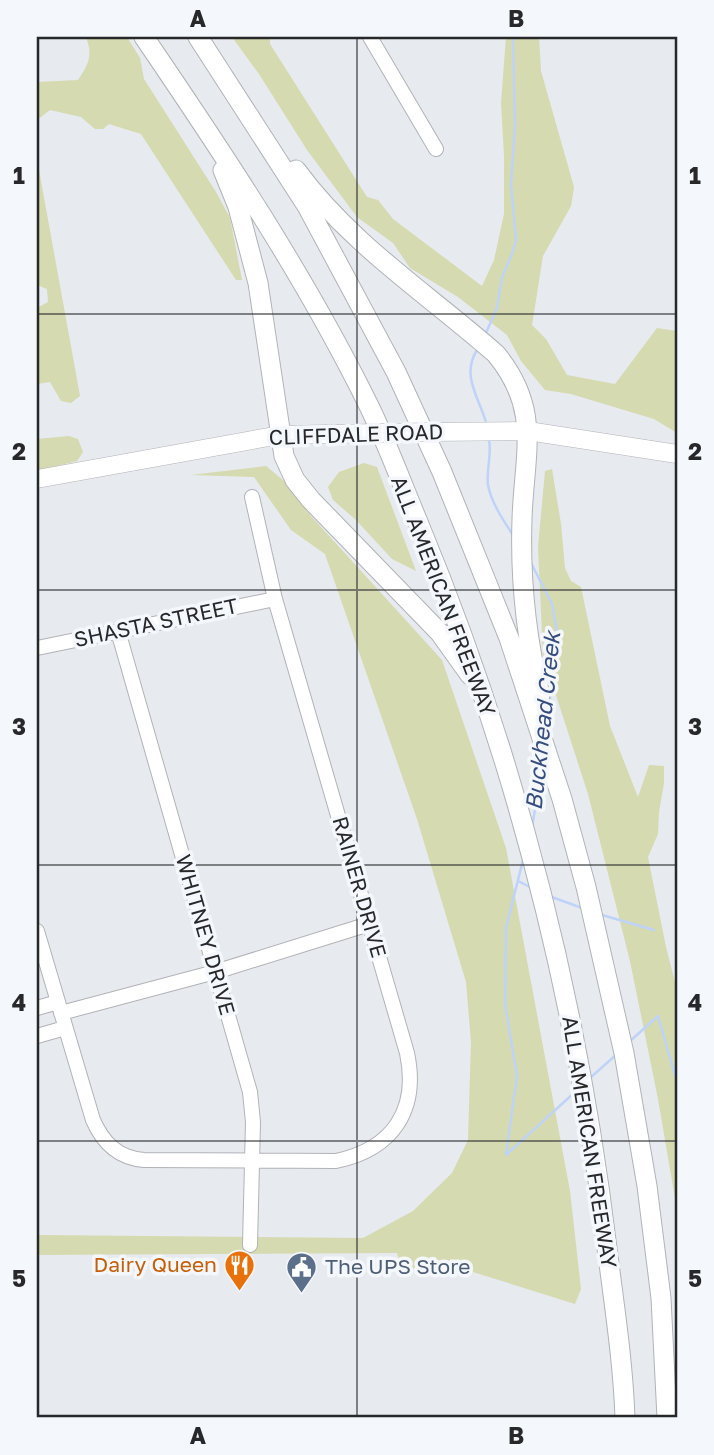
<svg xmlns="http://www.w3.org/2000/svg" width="714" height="1455" viewBox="0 0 714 1455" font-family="'Golos Text',sans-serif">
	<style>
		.green { fill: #d5dab0 }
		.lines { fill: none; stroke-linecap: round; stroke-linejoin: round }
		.stream { stroke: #bfd3f9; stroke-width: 2.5 }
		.minor-casing { stroke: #b0b3b7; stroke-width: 16 }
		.major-casing { stroke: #b0b3b7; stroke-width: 19 }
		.highway-casing { stroke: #b0b3b7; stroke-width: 21 }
		.minor { stroke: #fff; stroke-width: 14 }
		.major { stroke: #fff; stroke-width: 18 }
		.highway { stroke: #fff; stroke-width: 19 }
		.major-bridge-casing { stroke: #b0b3b7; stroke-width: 19; stroke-linecap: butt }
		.major-bridge { stroke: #fff; stroke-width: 18 }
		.grid { fill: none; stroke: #27282a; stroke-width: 2; stroke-opacity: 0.55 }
		.labels { text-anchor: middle; stroke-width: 7; stroke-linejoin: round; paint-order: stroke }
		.street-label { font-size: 21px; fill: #27282a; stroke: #f4f7fb }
		.food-label { font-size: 21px; fill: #c56008; stroke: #f4f7fb; text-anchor: end }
		.service-label { font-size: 21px; fill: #4e5e75; stroke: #f4f7fb; text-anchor: start }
		.water-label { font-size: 23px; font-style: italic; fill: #354e7f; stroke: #f4f7fb }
		.neatline { fill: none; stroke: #27282a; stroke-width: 2.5 }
		.grid-label { font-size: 23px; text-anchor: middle; font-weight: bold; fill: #27282a }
	</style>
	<rect width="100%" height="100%" fill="#e7eaee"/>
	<path class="green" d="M86,37H127L140,58L144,79L216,192L230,218L242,280H236L141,134L109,124L103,129H95L81,117L50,110L37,120V82L78,80C89,64 93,55 86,37Z
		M232,37H270V44L367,197L378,200L393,219L482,286L494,260L504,214V156L501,103L506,37H539L541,71L574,187L571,206L543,256L532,325L546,339L567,375L615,384L657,328L677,331V433L654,419L571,394L545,390L521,361L507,335L458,297L410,268L393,243L357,217L307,150L259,74Z
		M37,159L80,396L71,403L61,401L50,382L37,384V308L48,302L47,289L37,285Z
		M69,436L78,439L83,452L77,461L37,471V439Z
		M364,463L377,467L416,571L392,559L356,520L333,500L328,487L339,472Z
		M266,466L284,481L311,516L442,660L506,848L570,1191L581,1289L575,1304L473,1272L402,1268L397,1253L37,1255V1235L363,1238L413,1211L452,1173L468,1140L471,1042L466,982L417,819L325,554L291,530L254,477L191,475Z
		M552,469L561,524L565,568L571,581L581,587L610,726L638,797L649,765L664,766V783L659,812L658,834L648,857L666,947L677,990V1210L658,1099L630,961L588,794L543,655L538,547L545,471Z"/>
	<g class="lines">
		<path class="stream" d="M485,335L497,308L502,277L512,254L516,240L511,184L515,126L513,37
			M477,350C460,377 481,400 487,426
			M489,440C492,455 486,470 488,485C491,502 503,520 513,535
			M530,561L552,604L557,632L547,726
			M532,827L542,768
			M523,860L506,928L505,1004L517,1076L506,1155L575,1092
			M518,881L530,887
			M549,896L582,908
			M602,915L654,930
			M629,1042L658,1016L677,1082
			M590,1078L617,1054"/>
		<defs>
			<path id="minor" d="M370,37L436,149
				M118,631L250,1092L253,1122L250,1245
				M37,648L275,599
				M37,931L93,1120C103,1143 118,1158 144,1160L336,1161C393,1149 419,1110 407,1053L275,599L252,497
				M37,1008L58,1002
				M61,1013L215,972L369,924
				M37,1036L65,1028"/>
			<path id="major" d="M427,432L528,431L677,454
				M37,479L280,435L331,434"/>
			<path id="highway" d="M144,37C225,156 305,276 369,406C387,443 402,484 418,522C514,753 577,999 607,1248C614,1304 623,1361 625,1418
				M198,37L307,206L396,372L442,472L509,638L562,799L586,887L624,1053L647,1186L661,1298L667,1418
				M223,170L238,207L258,283L284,456L295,480L311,500L440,633L470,675
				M296,170C350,244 428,294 496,354C542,410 524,454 522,519C520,578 526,637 540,695"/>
		</defs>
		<use href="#minor" class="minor-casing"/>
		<use href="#major" class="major-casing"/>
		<use href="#highway" class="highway-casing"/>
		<use href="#minor" class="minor"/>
		<use href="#major" class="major"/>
		<use href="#highway" class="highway"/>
		<defs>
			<path id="major-bridge" d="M331,434L427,432"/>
		</defs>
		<use href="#major-bridge" class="major-bridge-casing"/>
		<use href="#major-bridge" class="major-bridge"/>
	</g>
	<path class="grid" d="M357,37V1418M37,314H677M37,590H677M37,865H677M37,1141H677"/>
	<defs>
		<symbol id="restaurant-pin" viewBox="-11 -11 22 30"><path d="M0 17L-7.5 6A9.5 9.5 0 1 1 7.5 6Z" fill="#e8710a" stroke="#f4f7fb"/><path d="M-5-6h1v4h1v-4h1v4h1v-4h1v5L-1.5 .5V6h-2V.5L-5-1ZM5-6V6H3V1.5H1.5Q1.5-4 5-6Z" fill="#fff"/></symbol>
		<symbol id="civic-pin" viewBox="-11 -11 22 30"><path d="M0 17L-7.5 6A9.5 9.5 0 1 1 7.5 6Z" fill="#5c6f8a" stroke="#f4f7fb"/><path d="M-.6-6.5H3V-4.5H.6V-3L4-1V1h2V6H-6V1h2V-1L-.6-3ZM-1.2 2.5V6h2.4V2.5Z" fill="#fff"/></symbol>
	</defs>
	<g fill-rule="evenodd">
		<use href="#restaurant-pin" x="222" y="1248" width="35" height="47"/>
		<use href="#civic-pin" x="284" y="1250" width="35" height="47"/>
	</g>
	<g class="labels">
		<g class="street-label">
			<text transform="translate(356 435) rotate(-2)" y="7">CLIFFDALE ROAD</text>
			<text transform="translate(443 596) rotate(69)" y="7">ALL AMERICAN FREEWAY</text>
			<text transform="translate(156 623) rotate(-12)" y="7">SHASTA STREET</text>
			<text transform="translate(359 887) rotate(74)" y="7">RAINER DRIVE</text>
			<text transform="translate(205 935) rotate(74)" y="7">WHITNEY DRIVE</text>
			<text transform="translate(589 1142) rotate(81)" y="7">ALL AMERICAN FREEWAY</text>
		</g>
		<g class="food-label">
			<text x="217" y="1272">Dairy Queen</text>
		</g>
		<g class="service-label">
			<text x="325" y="1274">The UPS Store</text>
		</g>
		<g class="water-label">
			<text transform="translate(543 721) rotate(-84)" y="8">Buckhead Creek</text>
		</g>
	</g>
	<rect width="714" height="1455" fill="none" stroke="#f4f7fb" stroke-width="77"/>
	<rect x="38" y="38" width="638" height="1378" class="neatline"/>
	<g class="grid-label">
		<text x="198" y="27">A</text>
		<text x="516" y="27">B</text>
		<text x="19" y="184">1</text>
		<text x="695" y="184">1</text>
		<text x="19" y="460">2</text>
		<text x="695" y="460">2</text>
		<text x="19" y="735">3</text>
		<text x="695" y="735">3</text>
		<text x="19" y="1011">4</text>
		<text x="695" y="1011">4</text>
		<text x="19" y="1287">5</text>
		<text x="695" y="1287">5</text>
		<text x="198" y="1444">A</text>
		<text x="516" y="1444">B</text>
	</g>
</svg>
